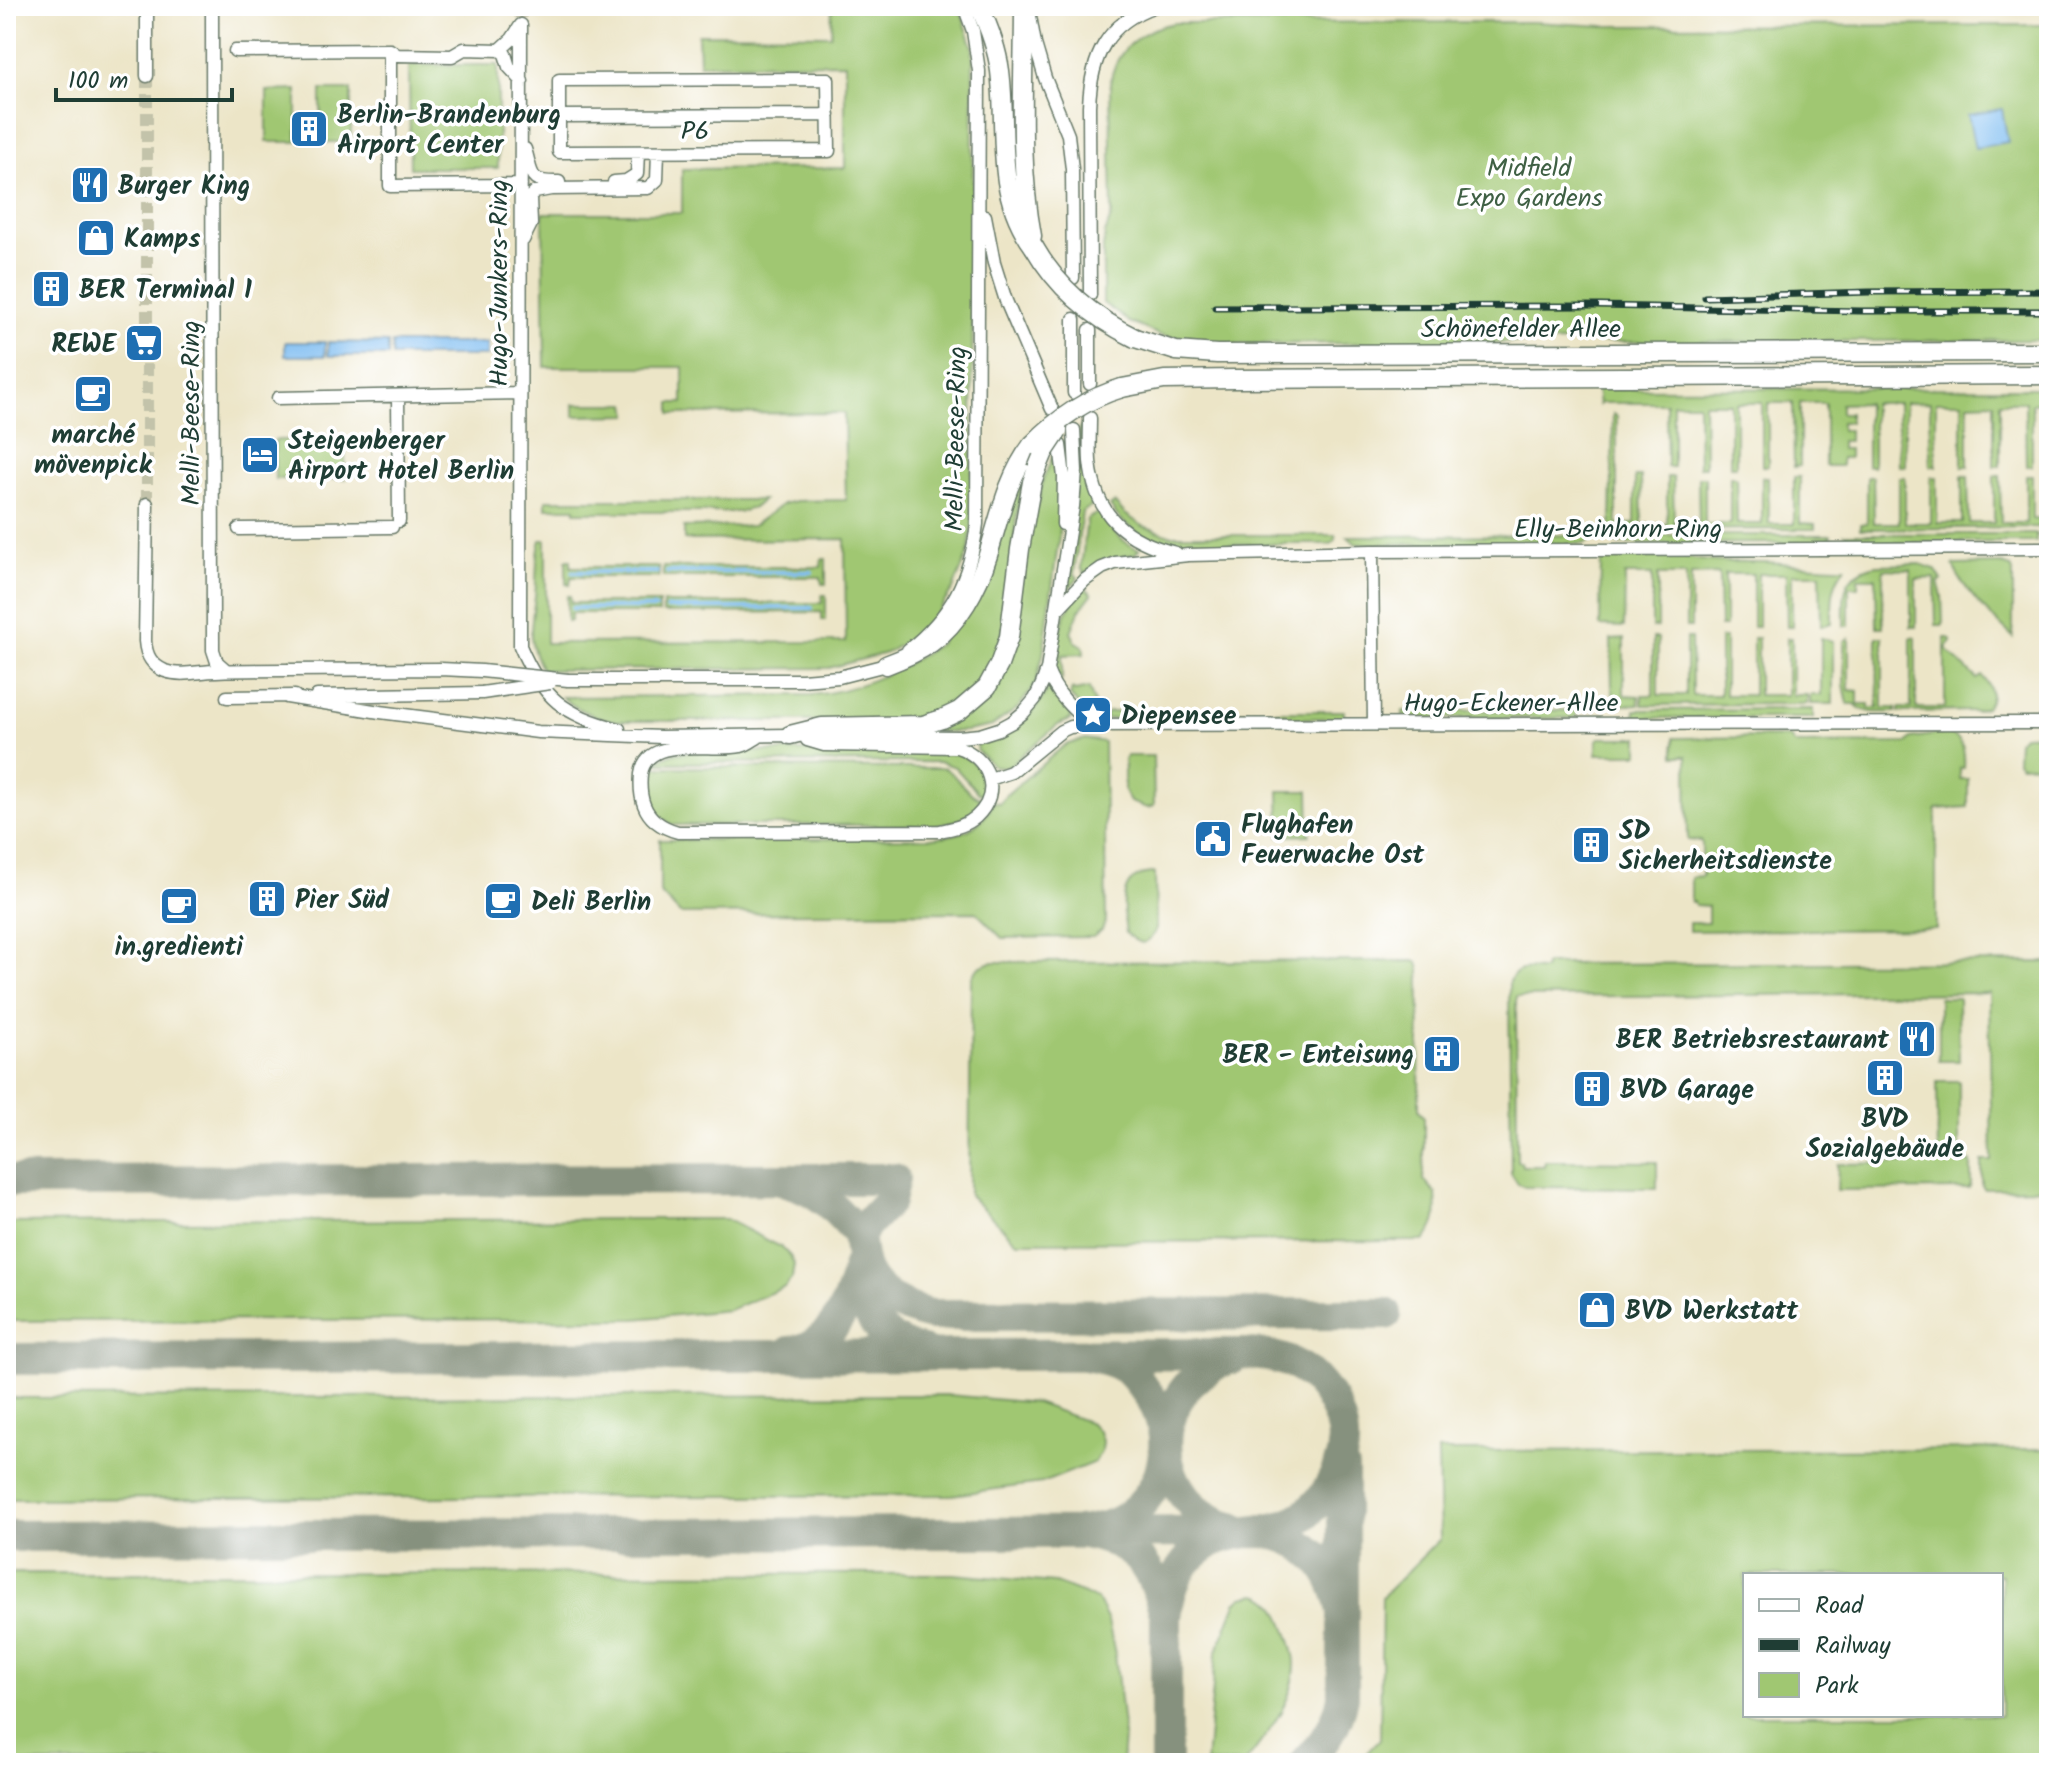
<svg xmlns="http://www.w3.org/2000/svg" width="2055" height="1769" viewBox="0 0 2055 1769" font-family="Kalam,sans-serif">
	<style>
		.green { fill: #a0c772; stroke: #608253; stroke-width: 2; fill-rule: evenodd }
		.water { fill: #7dbcf1; stroke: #4e7c92; stroke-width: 2 }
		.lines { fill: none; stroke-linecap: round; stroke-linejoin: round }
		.stream { stroke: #7dbcf1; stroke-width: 4 }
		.taxiway { stroke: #86917e; stroke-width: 32 }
		.minor-tunnel { stroke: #c3c3aa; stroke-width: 12; stroke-dasharray: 12 6; stroke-linecap: butt }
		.minor-casing { stroke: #677867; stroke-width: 15 }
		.highway-casing { stroke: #677867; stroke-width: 21 }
		.minor { stroke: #fff; stroke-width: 12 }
		.highway { stroke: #fff; stroke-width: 18 }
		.rail-casing { stroke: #1f3d34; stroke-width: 7 }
		.rail { stroke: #fff; stroke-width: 4; stroke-dasharray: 12; stroke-linecap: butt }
		.minor-bridge-casing { stroke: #677867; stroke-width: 15; stroke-linecap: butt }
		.highway-bridge-casing { stroke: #677867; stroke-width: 21; stroke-linecap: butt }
		.minor-bridge { stroke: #fff; stroke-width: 12 }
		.highway-bridge { stroke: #fff; stroke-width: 18 }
		.labels { text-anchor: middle; stroke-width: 7; stroke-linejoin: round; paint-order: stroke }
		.poi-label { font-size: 26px; font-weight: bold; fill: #1f3d34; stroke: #fff; text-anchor: start }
		.street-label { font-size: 26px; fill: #1f3d34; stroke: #fff }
		.park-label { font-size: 26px; fill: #3f6044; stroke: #fff }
	</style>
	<rect width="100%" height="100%" fill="#fff"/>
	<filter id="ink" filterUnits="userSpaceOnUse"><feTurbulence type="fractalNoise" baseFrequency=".0125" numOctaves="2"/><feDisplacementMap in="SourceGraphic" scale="16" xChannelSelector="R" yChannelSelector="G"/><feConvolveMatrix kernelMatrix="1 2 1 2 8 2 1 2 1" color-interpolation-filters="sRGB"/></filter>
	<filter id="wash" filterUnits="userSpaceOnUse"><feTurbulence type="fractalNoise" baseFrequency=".006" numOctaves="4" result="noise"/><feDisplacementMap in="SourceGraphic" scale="32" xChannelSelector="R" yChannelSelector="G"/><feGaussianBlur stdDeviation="1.8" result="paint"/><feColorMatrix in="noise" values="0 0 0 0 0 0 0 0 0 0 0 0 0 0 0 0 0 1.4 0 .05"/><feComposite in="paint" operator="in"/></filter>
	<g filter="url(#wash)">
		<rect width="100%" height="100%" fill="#ece5c7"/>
		<path class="green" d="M832,6H959L973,47L972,524L969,551L953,589L932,620L910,639L886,653L829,668L542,670C526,639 531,629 535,597C537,577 535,559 541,540H546V643L846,642L845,539L684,540V527L752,526L783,504L796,501L846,500L844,413L671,414V403H683V367H545L543,213H682V169L845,168V63L699,64L698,34L831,35Z
			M1535,22L1604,26L2049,25V340L1205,344L1157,334L1129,322L1103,303V248L1105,234L1112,214L1110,84C1115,50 1140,29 1174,23Z
			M498,65V168H410L409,65Z
			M297,90V142H267V91Z
			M321,90H351V142H321Z
			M2049,388V398H2040L2039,402L2032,403V466H2026L2025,402H2000V466H1994V402L1968,403V466H1962V402H1936V466H1930V402L1905,403V466H1899L1898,403H1873V466H1867V403L1841,404V413H1849V422H1841V430H1849V441H1841V449H1849V458H1841V466H1825V403H1800V466L1794,467L1793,403H1768V466H1762V403H1736V466H1730V403H1704L1705,467H1699L1698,403H1673V467H1667L1666,403H1602L1599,405L1597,389Z
			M574,404H627L629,415L574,416Z
			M1613,414L1617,416V524H1625V530L1611,529Z
			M1082,426C1084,451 1082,482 1094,504L1082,512L1074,573L1078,578L1067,590H1065L1079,429Z
			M275,440H345V479H275Z
			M1053,456H1058L1061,499L1059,536L1043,655L1036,683L1018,708L992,726L967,731L929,732L988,695L1034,506L1038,505L1043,479Z
			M1032,458C1004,523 1020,598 993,664C984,685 960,703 939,713C927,718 910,719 897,721H618C596,718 578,711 562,697L812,695C859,691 901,670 939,644L1015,487Z
			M1962,476H1968L1969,523H1994V476H2000L2001,523H2026V476H2032V519L2047,520V527L1860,529V524L1867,523V477H1873L1874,523H1899V477H1905V523H1931V477H1937V523H1962Z
			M1635,477H1641L1642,524H1667V477H1673L1674,524H1699L1698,477H1705V524H1730V477H1736L1737,524H1762V477H1768L1769,524H1794V477H1800V523L1815,524V529L1627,530V524H1635Z
			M546,500H763L753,508L739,512H575V508H546Z
			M1115,503L1125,514L1143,526L1170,535H1336L1335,541L1331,544H1166C1144,538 1123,526 1110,506Z
			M1099,512C1109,527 1121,543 1139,549L1135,554L1107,560L1085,574L1081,568L1087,519Z
			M1845,534H2036V542L1859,543L1850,539Z
			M1597,535L1591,541L1583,544H1356L1347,536Z
			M1611,535H1831L1829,540L1825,543L1616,544L1611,540Z
			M1679,555C1705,564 1734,561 1762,562C1790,563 1817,567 1845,567C1831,584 1832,601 1832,623L1821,626L1820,574H1792V627H1787L1786,574H1758V627H1753V574H1725V627H1720L1719,574L1691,575V627H1686V575H1658V627L1652,628V575H1625L1624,627L1600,626L1601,556Z
			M822,559H826V584H822L821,577H663V567H821Z
			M566,560H571V567H659V577H571L570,585L566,584Z
			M2002,564L2011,567L2013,572V637C1990,615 1967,595 1953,566V565Z
			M1876,565L1920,564L1935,569L1942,580L1938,582L1942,596L1943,625H1936L1935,578L1916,579V627H1911V570L1883,569V627H1877L1876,578H1858V587H1849V626H1844C1844,595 1840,574 1876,565Z
			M1085,587L1092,594L1079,611L1071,632L1075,641L1083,646L1084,654L1062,655V679C1060,678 1058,677 1057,675C1049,665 1063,618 1069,607C1073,599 1079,593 1085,587Z
			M822,595H826V620H822V612L663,613V603H822Z
			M567,596H570L571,603H659V613H571V621H567Z
			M1877,637H1883V708H1896V712C1882,712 1865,715 1855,704H1848L1844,685V641L1849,638V690L1858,691V704H1869V708H1878Z
			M1911,637H1916V708H1945V638H1949L1952,642L1946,649L1977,679L1982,676C1991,686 1995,695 1986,708L1976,711L1899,712V708H1911Z
			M1653,638H1658V695H1686V638H1691L1692,695H1720V638H1725V695H1753V638H1758V695H1787V638H1792V695H1807V704L1642,705V695H1653Z
			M1821,638L1833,641V704H1810V695H1821Z
			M1624,639V695L1639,696V705H1616L1612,688L1611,640Z
			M1048,688L1071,713V719L1058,725L1010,765L1005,767L994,766L977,751V743C1009,738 1034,716 1048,688Z
			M1089,688L1094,702V718L1088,716L1070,696L1072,689L1075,691Z
			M1813,709V718H1635V710Z
			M1577,710V717L1573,718H1403V711Z
			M1221,711H1344V718L1226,719Z
			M1108,712H1204L1198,719H1103Z
			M1947,733C1964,738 1965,752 1964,768H1960V779H1968V807L1936,809V929L1689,931V923H1708V906L1695,905L1694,902H1691V877L1702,876V841L1688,840L1687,756H1674V738L1790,737L1794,744L1907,743L1911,738Z
			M2049,734V764L2021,765L2017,761L2018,741L2023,735Z
			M1600,738H1639V754H1597V740Z
			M1086,739L1104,742L1106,920L1102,930L1093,937L1002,938L976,912L680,914L660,893V840L928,838C958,836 980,832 993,802L1000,803L1006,795L1065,745Z
			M946,750C970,756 985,768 983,794L978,793L955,767L940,762L660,763L656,761L674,753L690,752Z
			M1127,756H1153L1154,806L1147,808L1130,802L1124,791V760Z
			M651,767L944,768C958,776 966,794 981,799C972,818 956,822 936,825H673C649,812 641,793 651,767Z
			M1279,791H1309L1310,835L1280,836Z
			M1155,873L1156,929C1149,947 1139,946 1126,933C1122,906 1118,873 1155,873Z
			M1417,961L1420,968L1419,1110L1424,1116V1180L1436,1193C1437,1215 1439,1223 1424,1241L1017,1242L969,1195L971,980C975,968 982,964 994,962Z
			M2049,962V1186L2044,1188L1984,1189L1982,1185V1161H1992L1989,993L1516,997L1517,1161L1521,1162L1522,1166H1544L1545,1161L1657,1162V1188L1525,1187L1518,1184L1511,1173L1509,984C1516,965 1527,970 1544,970L1545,964Z
			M1939,998H1958L1959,1061H1939Z
			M1937,1081H1959V1158L1938,1159Z
			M1971,1162V1185L1969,1189L1837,1190L1838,1164Z
			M626,1219H726L781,1247L790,1256L794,1264L792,1278L785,1287L729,1310L635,1319L6,1321V1223Z
			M949,1395L1036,1403L1091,1423L1099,1432L1102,1441L1101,1451L1095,1462L1042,1483L951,1495L6,1499V1398Z
			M2049,1449V1763H1357L1380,1739L1382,1597L1440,1539L1438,1451ZM2001,1575V1715H1745V1575Z
			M6,1573L953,1574L1055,1583L1097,1599L1108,1621L1115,1654L1124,1736L1122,1763H6Z
			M1257,1594C1273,1598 1279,1611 1285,1626C1289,1638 1294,1649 1295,1662C1296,1700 1266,1735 1245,1763H1206L1216,1654L1236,1603L1243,1597Z"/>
		<path class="water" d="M2002,109L2008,142L1975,148L1968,115Z
			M285,342H325V356H285Z
			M328,342L388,343V356H328Z
			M392,343H487V356H392Z"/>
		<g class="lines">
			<path class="stream" d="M572,572H657
				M667,572H812
				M572,608H656
				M667,608H812"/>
			<path class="taxiway" d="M6,1181L800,1179H894L889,1201L858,1234C831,1204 815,1185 774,1179
				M858,1234C860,1246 860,1262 866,1273C878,1297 906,1309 931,1315L1386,1314
				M858,1266C858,1308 879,1343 922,1351
				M790,1352C829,1348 848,1308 857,1274
				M6,1359L1249,1354C1276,1355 1303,1363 1320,1385C1337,1404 1348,1434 1341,1459C1330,1496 1306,1525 1265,1530C1235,1534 1216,1534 1192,1556C1174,1573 1169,1594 1166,1617C1152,1563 1134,1542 1079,1532C1095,1530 1112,1527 1126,1517C1170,1486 1177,1427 1142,1386C1137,1379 1132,1373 1125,1368C1112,1360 1098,1357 1083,1355
				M1233,1528C1144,1502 1144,1384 1233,1358
				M6,1536L1264,1532C1309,1539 1335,1568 1343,1612
				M1166,1598V1763
				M1305,1763C1324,1743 1338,1725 1343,1697V1468"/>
		</g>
	</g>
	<g filter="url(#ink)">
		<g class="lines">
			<path class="minor-tunnel" d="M520,6L521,25
				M147,76V504"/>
			<defs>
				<path id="minor" d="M147,6V76
					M212,6L213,650L217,662L226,670
					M1030,16L1035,44L1045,78L1068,135L1072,169L1073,278
					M521,25L520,646C542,698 565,716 619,729
					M390,50V186L521,185
					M500,50L505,54L509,67L522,81
					M235,51L390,50L397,55L452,56L464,49L500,50L512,39L521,25
					M828,79L829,151L559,152V80Z
					M559,116L829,115
					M525,149C533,174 527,183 559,182
					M614,182L626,181L637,174L638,152
					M985,216L994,263L1006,301L1052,409
					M523,240L531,224L530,197L535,192L551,189L648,188L657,180L658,152
					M1090,295L1089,106C1091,57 1106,23 1155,6
					M1074,319V393
					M1090,330V384
					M398,396L399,521
					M278,398L519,393
					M1090,418C1090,432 1089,447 1090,461C1095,516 1126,541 1176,553
					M1060,445L1064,477L1063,524
					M147,504L145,641C146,655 151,665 165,671C181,677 200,671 216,671C240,670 264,670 287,670
					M239,529L392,527
					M1372,551L1374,724
					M1056,611L1085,580L1102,568L1115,563L1188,555L1372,551L2049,548
					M908,650C952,615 970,579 977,524L979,71L973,31L964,6
					M1047,670C1055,693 1072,709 1091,725
					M568,680H802L839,677L886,665L890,663
					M317,696L482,693
					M227,697L295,696
					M287,697L380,712L538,732L661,737L790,735L959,737L980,735L999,729L1012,722L1024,712L1035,699L1042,684L1047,670L1073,506L1076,471L1074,430
					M758,737C753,740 747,745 741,746C712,753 647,733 641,774C640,785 640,795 644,805C650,821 663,828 678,832L940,831C953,828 966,826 976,817C1003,792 989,757 957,747L824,745L807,740
					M990,779L1011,772L1061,731L1070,727L1091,725L2049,723"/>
				<path id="highway" d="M979,6C989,27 997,48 1000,71C1008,135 993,191 1034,247
					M1024,6C1024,82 1018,161 1032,236
					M1135,338L1176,351L1217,354L2049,352
					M1122,388L1164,380L1235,379L2049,375
					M886,665C902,659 917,653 931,643C959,623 978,587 988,555C1000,516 1007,478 1032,445
					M790,735L822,727L923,725L942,719L959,711L987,687L999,665L1009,637L1020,549L1032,482L1037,469"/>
			</defs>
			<use href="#minor" class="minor-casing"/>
			<use href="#highway" class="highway-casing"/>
			<use href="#minor" class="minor"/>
			<use href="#highway" class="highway"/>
			<defs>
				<path id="rail" d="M1705,297L1869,292L2049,291
					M1215,307L1598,306L1861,311H2049"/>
			</defs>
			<use href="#rail" class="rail-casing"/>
			<use href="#rail" class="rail"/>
			<defs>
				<path id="minor-bridge" d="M287,670L441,669L482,671L568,680
					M482,693L550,683"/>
				<path id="highway-bridge" d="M1034,247C1058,289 1092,317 1135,338
					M1032,445C1057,419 1088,398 1122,388
					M1037,469L1044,452L1058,431"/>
			</defs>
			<use href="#minor-bridge" class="minor-bridge-casing"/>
			<use href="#highway-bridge" class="highway-bridge-casing"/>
			<use href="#minor-bridge" class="minor-bridge"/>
			<use href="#highway-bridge" class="highway-bridge"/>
		</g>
	</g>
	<defs>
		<symbol id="building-square" viewBox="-11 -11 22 22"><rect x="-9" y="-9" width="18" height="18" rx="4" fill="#1f6fb2" stroke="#fff"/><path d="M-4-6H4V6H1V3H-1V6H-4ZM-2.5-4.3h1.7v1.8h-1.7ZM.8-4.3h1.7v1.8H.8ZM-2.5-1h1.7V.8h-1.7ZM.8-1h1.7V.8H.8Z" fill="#fff"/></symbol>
		<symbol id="restaurant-square" viewBox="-11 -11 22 22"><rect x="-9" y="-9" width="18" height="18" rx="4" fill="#1f6fb2" stroke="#fff"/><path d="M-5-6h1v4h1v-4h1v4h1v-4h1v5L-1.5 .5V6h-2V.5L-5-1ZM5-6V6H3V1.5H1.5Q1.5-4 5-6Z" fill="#fff"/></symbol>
		<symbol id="shop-square" viewBox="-11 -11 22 22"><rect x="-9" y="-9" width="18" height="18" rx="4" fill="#1f6fb2" stroke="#fff"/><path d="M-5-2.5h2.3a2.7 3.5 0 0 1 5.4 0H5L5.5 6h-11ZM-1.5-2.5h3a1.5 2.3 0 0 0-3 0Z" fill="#fff"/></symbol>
		<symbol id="supermarket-square" viewBox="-11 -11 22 22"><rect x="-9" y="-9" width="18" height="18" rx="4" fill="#1f6fb2" stroke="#fff"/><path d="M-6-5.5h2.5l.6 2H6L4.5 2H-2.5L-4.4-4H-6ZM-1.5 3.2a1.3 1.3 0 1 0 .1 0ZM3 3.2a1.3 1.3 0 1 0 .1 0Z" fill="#fff"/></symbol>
		<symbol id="cafe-square" viewBox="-11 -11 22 22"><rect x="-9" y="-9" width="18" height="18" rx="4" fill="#1f6fb2" stroke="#fff"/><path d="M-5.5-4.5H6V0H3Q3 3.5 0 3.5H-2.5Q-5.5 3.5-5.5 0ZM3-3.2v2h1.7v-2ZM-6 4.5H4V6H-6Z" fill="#fff"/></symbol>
		<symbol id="hotel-square" viewBox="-11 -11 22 22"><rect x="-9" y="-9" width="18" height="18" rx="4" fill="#1f6fb2" stroke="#fff"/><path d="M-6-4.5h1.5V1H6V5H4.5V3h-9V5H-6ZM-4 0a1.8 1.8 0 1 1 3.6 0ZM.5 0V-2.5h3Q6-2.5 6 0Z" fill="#fff"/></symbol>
		<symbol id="sight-square" viewBox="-11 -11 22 22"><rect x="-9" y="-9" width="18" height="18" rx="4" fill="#1f6fb2" stroke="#fff"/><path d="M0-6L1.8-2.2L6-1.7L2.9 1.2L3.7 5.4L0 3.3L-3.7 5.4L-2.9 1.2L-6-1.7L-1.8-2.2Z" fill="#fff"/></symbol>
		<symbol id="civic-square" viewBox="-11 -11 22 22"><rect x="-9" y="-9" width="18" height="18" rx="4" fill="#1f6fb2" stroke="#fff"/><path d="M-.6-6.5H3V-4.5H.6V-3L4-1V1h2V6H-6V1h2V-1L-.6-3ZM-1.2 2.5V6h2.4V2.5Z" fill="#fff"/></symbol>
	</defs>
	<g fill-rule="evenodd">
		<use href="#building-square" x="287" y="107" width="44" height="44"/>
		<use href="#restaurant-square" x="68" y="163" width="44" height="44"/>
		<use href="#shop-square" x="74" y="216" width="44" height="44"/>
		<use href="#building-square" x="29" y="267" width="44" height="44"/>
		<use href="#supermarket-square" x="122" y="321" width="44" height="44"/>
		<use href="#cafe-square" x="71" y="372" width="44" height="44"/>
		<use href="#hotel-square" x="238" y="433" width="44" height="44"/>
		<use href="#sight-square" x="1071" y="693" width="44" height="44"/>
		<use href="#civic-square" x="1191" y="817" width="44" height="44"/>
		<use href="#building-square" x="1569" y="823" width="44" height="44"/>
		<use href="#building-square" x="245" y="877" width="44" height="44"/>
		<use href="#cafe-square" x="481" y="879" width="44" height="44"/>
		<use href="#cafe-square" x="157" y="884" width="44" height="44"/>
		<use href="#restaurant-square" x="1895" y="1017" width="44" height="44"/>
		<use href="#building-square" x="1420" y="1032" width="44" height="44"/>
		<use href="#building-square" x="1863" y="1056" width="44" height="44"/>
		<use href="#building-square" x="1570" y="1067" width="44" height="44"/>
		<use href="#shop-square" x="1575" y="1288" width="44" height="44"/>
	</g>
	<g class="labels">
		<g class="poi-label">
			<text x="337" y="123">Berlin-Brandenburg<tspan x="337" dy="30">Airport Center</tspan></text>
			<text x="118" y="194">Burger King</text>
			<text x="124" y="247">Kamps</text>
			<text x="79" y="298">BER Terminal 1</text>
			<text x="116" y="352" text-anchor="end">REWE</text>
			<text x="93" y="443" text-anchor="middle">marché<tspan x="93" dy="30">mövenpick</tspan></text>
			<text x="288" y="449">Steigenberger<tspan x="288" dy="30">Airport Hotel Berlin</tspan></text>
			<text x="1121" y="724">Diepensee</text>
			<text x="1241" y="833">Flughafen<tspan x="1241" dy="30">Feuerwache Ost</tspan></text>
			<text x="1619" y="839">SD<tspan x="1619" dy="30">Sicherheitsdienste</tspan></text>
			<text x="295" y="908">Pier Süd</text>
			<text x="531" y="910">Deli Berlin</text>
			<text x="179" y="955" text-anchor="middle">in.gredienti</text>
			<text x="1889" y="1048" text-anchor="end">BER Betriebsrestaurant</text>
			<text x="1414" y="1063" text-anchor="end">BER - Enteisung</text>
			<text x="1620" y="1098">BVD Garage</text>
			<text x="1885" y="1127" text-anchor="middle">BVD<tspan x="1885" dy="30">Sozialgebäude</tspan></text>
			<text x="1625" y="1319">BVD Werkstatt</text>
		</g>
		<g class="street-label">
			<text x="695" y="139">P6</text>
			<text transform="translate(498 283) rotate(-90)" y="9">Hugo-Junkers-Ring</text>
			<text x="1521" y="337">Schönefelder Allee</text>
			<text transform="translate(190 413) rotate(-90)" y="9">Melli-Beese-Ring</text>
			<text transform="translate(955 439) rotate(-89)" y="9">Melli-Beese-Ring</text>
			<text x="1618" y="537">Elly-Beinhorn-Ring</text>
			<text x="1511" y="711">Hugo-Eckener-Allee</text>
		</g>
		<g class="park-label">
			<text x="1529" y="176">Midfield<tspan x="1529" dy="30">Expo Gardens</tspan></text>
		</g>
	</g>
	<rect width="2055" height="1769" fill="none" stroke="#fff" stroke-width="32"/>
	<rect x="1743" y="1573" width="260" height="144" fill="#ffffff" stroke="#a5b1ae" stroke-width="2"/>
	<rect x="1759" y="1599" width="40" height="12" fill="#ffffff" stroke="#a5b1ae" stroke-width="2"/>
	<text x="1815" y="1613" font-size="24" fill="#1f3d34">Road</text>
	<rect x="1759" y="1639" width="40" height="12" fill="#1f3d34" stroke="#a5b1ae" stroke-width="2"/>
	<text x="1815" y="1653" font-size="24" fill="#1f3d34">Railway</text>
	<rect x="1759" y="1673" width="40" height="24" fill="#a0c772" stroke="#a5b1ae" stroke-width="2"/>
	<text x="1815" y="1693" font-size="24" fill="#1f3d34">Park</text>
	<path d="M56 88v12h176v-12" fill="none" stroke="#1f3d34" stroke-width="4"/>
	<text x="68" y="88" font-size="24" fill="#1f3d34" stroke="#ffffff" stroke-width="6" paint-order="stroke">100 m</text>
</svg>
